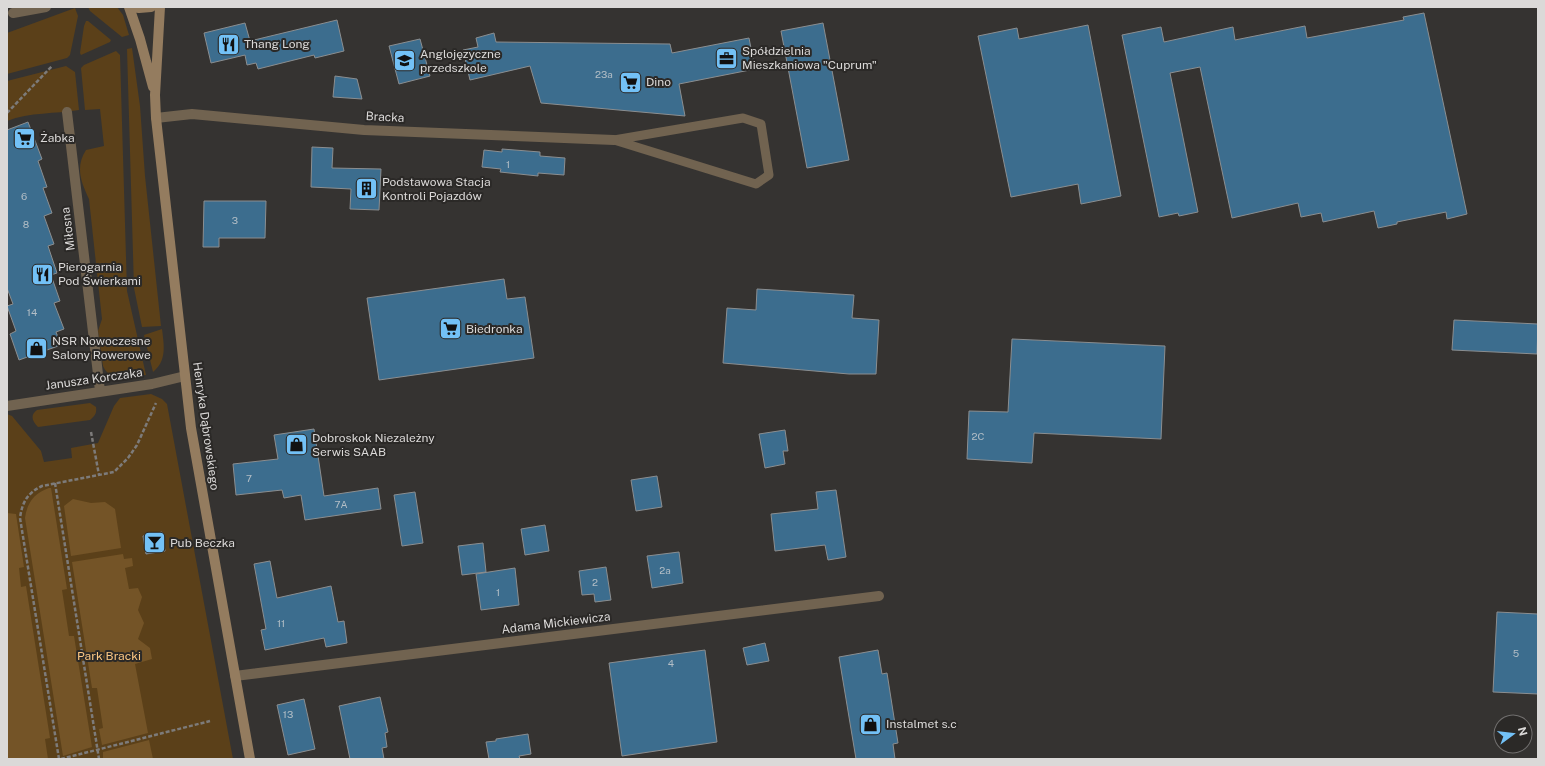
<svg xmlns="http://www.w3.org/2000/svg" width="1545" height="766" viewBox="0 0 1545 766" font-family="'Public Sans',sans-serif">
	<style>
		.green { fill: #5b4019 }
		.forest { fill: #745427 }
		.building { fill: #3c6d8e; stroke: #8b8e90 }
		.lines { fill: none; stroke-linecap: round; stroke-linejoin: round }
		.path { stroke: #7d7b7a; stroke-width: 2.5; stroke-dasharray: 4 2; stroke-linecap: butt }
		.lane { stroke: #716350; stroke-width: 9 }
		.street { stroke: #716350; stroke-width: 10 }
		.secondary { stroke: #947c5f; stroke-width: 10 }
		.labels { text-anchor: middle; stroke-width: 4; stroke-linejoin: round; paint-order: stroke }
		.number-label { font-size: 10px; fill: #b3bec6 }
		.poi-label { font-size: 12px; fill: #dbd9d8; stroke: #2b2927; text-anchor: start }
		.street-label { font-size: 12px; fill: #dbd9d8; stroke: #2b2927 }
		.park-label { font-size: 12px; fill: #fcc783; stroke: #2b2927 }
	</style>
	<rect width="100%" height="100%" fill="#353331"/>
	<path class="green" d="M88,7H117L123,15L129,35L122,37L90,11Z
		M75,8L78,16L70,55L67,58L7,74V33Z
		M86,21H88L111,40L110,42L81,55L80,53L84,26Z
		M132,48L140,106L145,176L161,326L142,327L134,288L127,49Z
		M116,51L120,55L127,291L146,375C130,377 111,384 103,366L98,331L102,319L89,199C81,182 75,167 86,150L104,146L100,109L85,110L81,68L84,65Z
		M66,66L75,72L79,110C55,114 30,112 7,121V81Z
		M162,329C164,345 167,361 153,372L144,335Z
		M151,394L162,399L167,404L233,759H7V414L12,416L41,451L44,462L72,458L71,448L98,443L114,406L120,398Z
		M90,403L96,407C97,413 95,416 90,420L38,427C32,421 30,415 37,410Z"/>
	<path class="forest" d="M49,488H51L67,589L62,590L69,636H74L92,747L63,756L25,518C27,503 34,493 49,488Z
		M73,499L91,503L105,502L115,509L121,548L71,556L64,506Z
		M7,513L16,514L24,567L19,568L21,587L26,586L50,738L45,739L48,759H7Z
		M123,554L124,559L132,558L133,566L125,568L129,589L138,588L142,597L138,610L144,623L138,639L150,648L152,659L135,664L148,733L102,745L99,729L103,728L97,688H92L72,562Z
		M149,740L153,759L103,758V752Z"/>
	<path class="building" d="M1424,13L1467,214L1447,219L1446,212L1397,222V224L1378,228L1374,211L1323,222L1321,213L1301,217L1298,203L1232,218L1200,67L1170,73L1198,212L1179,216L1178,213L1159,217L1122,35L1161,27L1164,42L1233,27L1235,40L1305,26L1307,38L1404,20L1403,17Z
		M337,20L344,51L315,58L314,55L258,69L256,63L247,65L245,55L211,63L204,33L245,23L250,41Z
		M823,23L849,160L807,168L781,31Z
		M1088,25L1121,196L1081,204L1078,184L1011,197L978,36L1017,28L1019,39Z
		M494,33L496,42L670,44L672,53L749,38L755,69L679,84L685,116L541,103L530,66L470,80L463,50L478,47L476,38Z
		M420,39L430,76L399,84L389,46Z
		M335,76L357,79L362,99L333,97Z
		M28,122L42,159L38,161L47,187L43,188L52,213L44,216L54,244L48,246L57,273L51,275L60,301L54,303L64,329L56,332L61,345L19,360L10,334L16,331L7,306L13,304L7,288V130Z
		M312,147L333,148L332,168L381,169L379,210L350,209L351,189L311,187Z
		M502,149L540,152V156L565,158L564,175L538,173V176L500,172L501,169L482,167L484,150L502,152Z
		M204,201H266L265,238H219V247H203Z
		M504,279L507,299L525,297L534,358L379,380L367,298Z
		M757,289L854,295L852,318L879,320L876,374H849L723,363L727,308L756,310Z
		M1454,320L1538,324L1537,354L1452,350Z
		M1012,339L1165,346L1161,439L1034,433L1032,463L967,459L969,411L1008,412Z
		M314,429L324,496L378,488L381,509L305,520L301,495L284,498L282,490L236,495L233,464L278,459L274,435Z
		M785,430L788,451H783L785,464L765,468L759,434Z
		M657,476L662,507L636,511L631,480Z
		M836,490L846,557L828,560L825,545L775,551L771,514L818,509L816,492Z
		M415,492L423,543L402,546L394,495Z
		M545,525L549,551L525,555L521,529Z
		M162,532L165,551L146,554L143,536Z
		M483,543L486,572L462,575L458,546Z
		M679,552L683,583L652,588L647,556Z
		M270,561L277,598L331,586L338,622L344,621L347,643L326,647L324,638L265,650L261,630L266,629L254,564Z
		M606,567L611,600L595,602L594,594L582,595L579,571Z
		M515,568L519,605L481,610L476,574Z
		M1497,612L1538,614V694L1493,692Z
		M765,643L769,661L747,665L743,648Z
		M705,650L717,742L622,756L609,663Z
		M878,650L882,674L887,673L898,743L893,744L895,759H856L839,657Z
		M380,697L388,732L385,733L387,747L382,748L384,759H350L339,706Z
		M304,699L315,749L288,755L277,705Z
		M528,734L531,754L519,756L520,759H489L486,742L496,741V739Z"/>
	<g class="lines">
		<path class="path" d="M7,113L52,66
			M91,432L99,475
			M55,483L99,759
			M59,759L20,518C22,503 27,493 42,486L114,472L128,458L137,445L156,403
			M61,759L210,721"/>
		<path class="lane" d="M743,118L761,124L769,175L756,184L614,140Z"/>
		<path class="street" d="M13,13L46,7
			M67,112L100,391
			M156,118L192,114L364,130L614,140
			M7,406L152,384L185,376
			M235,676L879,596"/>
		<path class="secondary" d="M129,7L140,39L153,87
			M133,7L139,8L151,7
			M160,7L155,95L156,118L191,428L250,759"/>
	</g>
	<defs>
		<symbol id="restaurant-square" viewBox="-11 -11 22 22"><rect x="-9" y="-9" width="18" height="18" rx="4" fill="#73c1f6" stroke="#2b2927"/><path d="M-5-6h1v4h1v-4h1v4h1v-4h1v5L-1.5 .5V6h-2V.5L-5-1ZM5-6V6H3V1.5H1.5Q1.5-4 5-6Z" fill="#111"/></symbol>
		<symbol id="office-square" viewBox="-11 -11 22 22"><rect x="-9" y="-9" width="18" height="18" rx="4" fill="#73c1f6" stroke="#2b2927"/><path d="M-6-3h4V-5.5h4V-3h4V5H-6ZM-1-4.5V-3h2v-1.5ZM-6 0V1H6V0Z" fill="#111"/></symbol>
		<symbol id="school-square" viewBox="-11 -11 22 22"><rect x="-9" y="-9" width="18" height="18" rx="4" fill="#73c1f6" stroke="#2b2927"/><path d="M0-5L7-2L0 1L-7-2ZM-4 1L0 2.5L4 1V4Q0 6-4 4Z" fill="#111"/></symbol>
		<symbol id="supermarket-square" viewBox="-11 -11 22 22"><rect x="-9" y="-9" width="18" height="18" rx="4" fill="#73c1f6" stroke="#2b2927"/><path d="M-6-5.5h2.5l.6 2H6L4.5 2H-2.5L-4.4-4H-6ZM-1.5 3.2a1.3 1.3 0 1 0 .1 0ZM3 3.2a1.3 1.3 0 1 0 .1 0Z" fill="#111"/></symbol>
		<symbol id="building-square" viewBox="-11 -11 22 22"><rect x="-9" y="-9" width="18" height="18" rx="4" fill="#73c1f6" stroke="#2b2927"/><path d="M-4-6H4V6H1V3H-1V6H-4ZM-2.5-4.3h1.7v1.8h-1.7ZM.8-4.3h1.7v1.8H.8ZM-2.5-1h1.7V.8h-1.7ZM.8-1h1.7V.8H.8Z" fill="#111"/></symbol>
		<symbol id="shop-square" viewBox="-11 -11 22 22"><rect x="-9" y="-9" width="18" height="18" rx="4" fill="#73c1f6" stroke="#2b2927"/><path d="M-5-2.5h2.3a2.7 3.5 0 0 1 5.4 0H5L5.5 6h-11ZM-1.5-2.5h3a1.5 2.3 0 0 0-3 0Z" fill="#111"/></symbol>
		<symbol id="bar-square" viewBox="-11 -11 22 22"><rect x="-9" y="-9" width="18" height="18" rx="4" fill="#73c1f6" stroke="#2b2927"/><path d="M-6-5H6L.8 .8V4.5H3.5V6h-7V4.5H-.8V.8Z" fill="#111"/></symbol>
	</defs>
	<g fill-rule="evenodd">
		<use href="#restaurant-square" x="216" y="32" width="25" height="25"/>
		<use href="#office-square" x="714" y="46" width="25" height="25"/>
		<use href="#school-square" x="392" y="48" width="25" height="25"/>
		<use href="#supermarket-square" x="618" y="70" width="25" height="25"/>
		<use href="#supermarket-square" x="12" y="126" width="25" height="25"/>
		<use href="#building-square" x="354" y="176" width="25" height="25"/>
		<use href="#restaurant-square" x="30" y="262" width="25" height="25"/>
		<use href="#supermarket-square" x="438" y="316" width="25" height="25"/>
		<use href="#shop-square" x="24" y="336" width="25" height="25"/>
		<use href="#shop-square" x="284" y="432" width="25" height="25"/>
		<use href="#bar-square" x="142" y="530" width="25" height="25"/>
		<use href="#shop-square" x="858" y="712" width="25" height="25"/>
	</g>
	<g class="labels">
		<g class="number-label">
			<text x="604" y="78">23a</text>
			<text x="508" y="168">1</text>
			<text x="24" y="200">6</text>
			<text x="235" y="224">3</text>
			<text x="26" y="228">8</text>
			<text x="32" y="316">14</text>
			<text x="978" y="440">2C</text>
			<text x="249" y="482">7</text>
			<text x="341" y="508">7A</text>
			<text x="665" y="574">2a</text>
			<text x="595" y="586">2</text>
			<text x="498" y="596">1</text>
			<text x="281" y="627">11</text>
			<text x="1516" y="657">5</text>
			<text x="671" y="667">4</text>
			<text x="288" y="718">13</text>
		</g>
		<g class="poi-label">
			<text x="244" y="48">Thang Long</text>
			<text x="742" y="55">Spółdzielnia<tspan x="742" dy="14">Mieszkaniowa "Cuprum"</tspan></text>
			<text x="420" y="58">Anglojęzyczne<tspan x="420" dy="14">przedszkole</tspan></text>
			<text x="646" y="86">Dino</text>
			<text x="40" y="142">Żabka</text>
			<text x="382" y="186">Podstawowa Stacja<tspan x="382" dy="14">Kontroli Pojazdów</tspan></text>
			<text x="58" y="271">Pierogarnia<tspan x="58" dy="14">Pod Świerkami</tspan></text>
			<text x="466" y="333">Biedronka</text>
			<text x="52" y="345">NSR Nowoczesne<tspan x="52" dy="14">Salony Rowerowe</tspan></text>
			<text x="312" y="442">Dobroskok Niezależny<tspan x="312" dy="14">Serwis SAAB</tspan></text>
			<text x="170" y="547">Pub Beczka</text>
			<text x="886" y="728">Instalmet s.c</text>
		</g>
		<g class="street-label">
			<text transform="translate(385 117) rotate(3)" y="4">Bracka</text>
			<text transform="translate(68 229) rotate(-97)" y="4">Miłosna</text>
			<text transform="translate(94 379) rotate(-8)" y="4">Janusza Korczaka</text>
			<text transform="translate(206 426) rotate(82)" y="4">Henryka Dąbrowskiego</text>
			<text transform="translate(556 623) rotate(-7)" y="4">Adama Mickiewicza</text>
		</g>
		<g class="park-label">
			<text x="109" y="660">Park Bracki</text>
		</g>
	</g>
	<rect width="1545" height="766" fill="none" stroke="#dbd9d8" stroke-width="16"/>
	<g transform="translate(1513 734) rotate(75)"><circle r="19" fill="#2b2927" stroke="#716f6e"/>
	<path d="M0-3L7 15L0 10L-7 15Z" fill="#73c1f6"/>
	<text y="-6" font-size="11" font-weight="bold" text-anchor="middle" fill="#dbd9d8">N</text>
	</g>
</svg>
